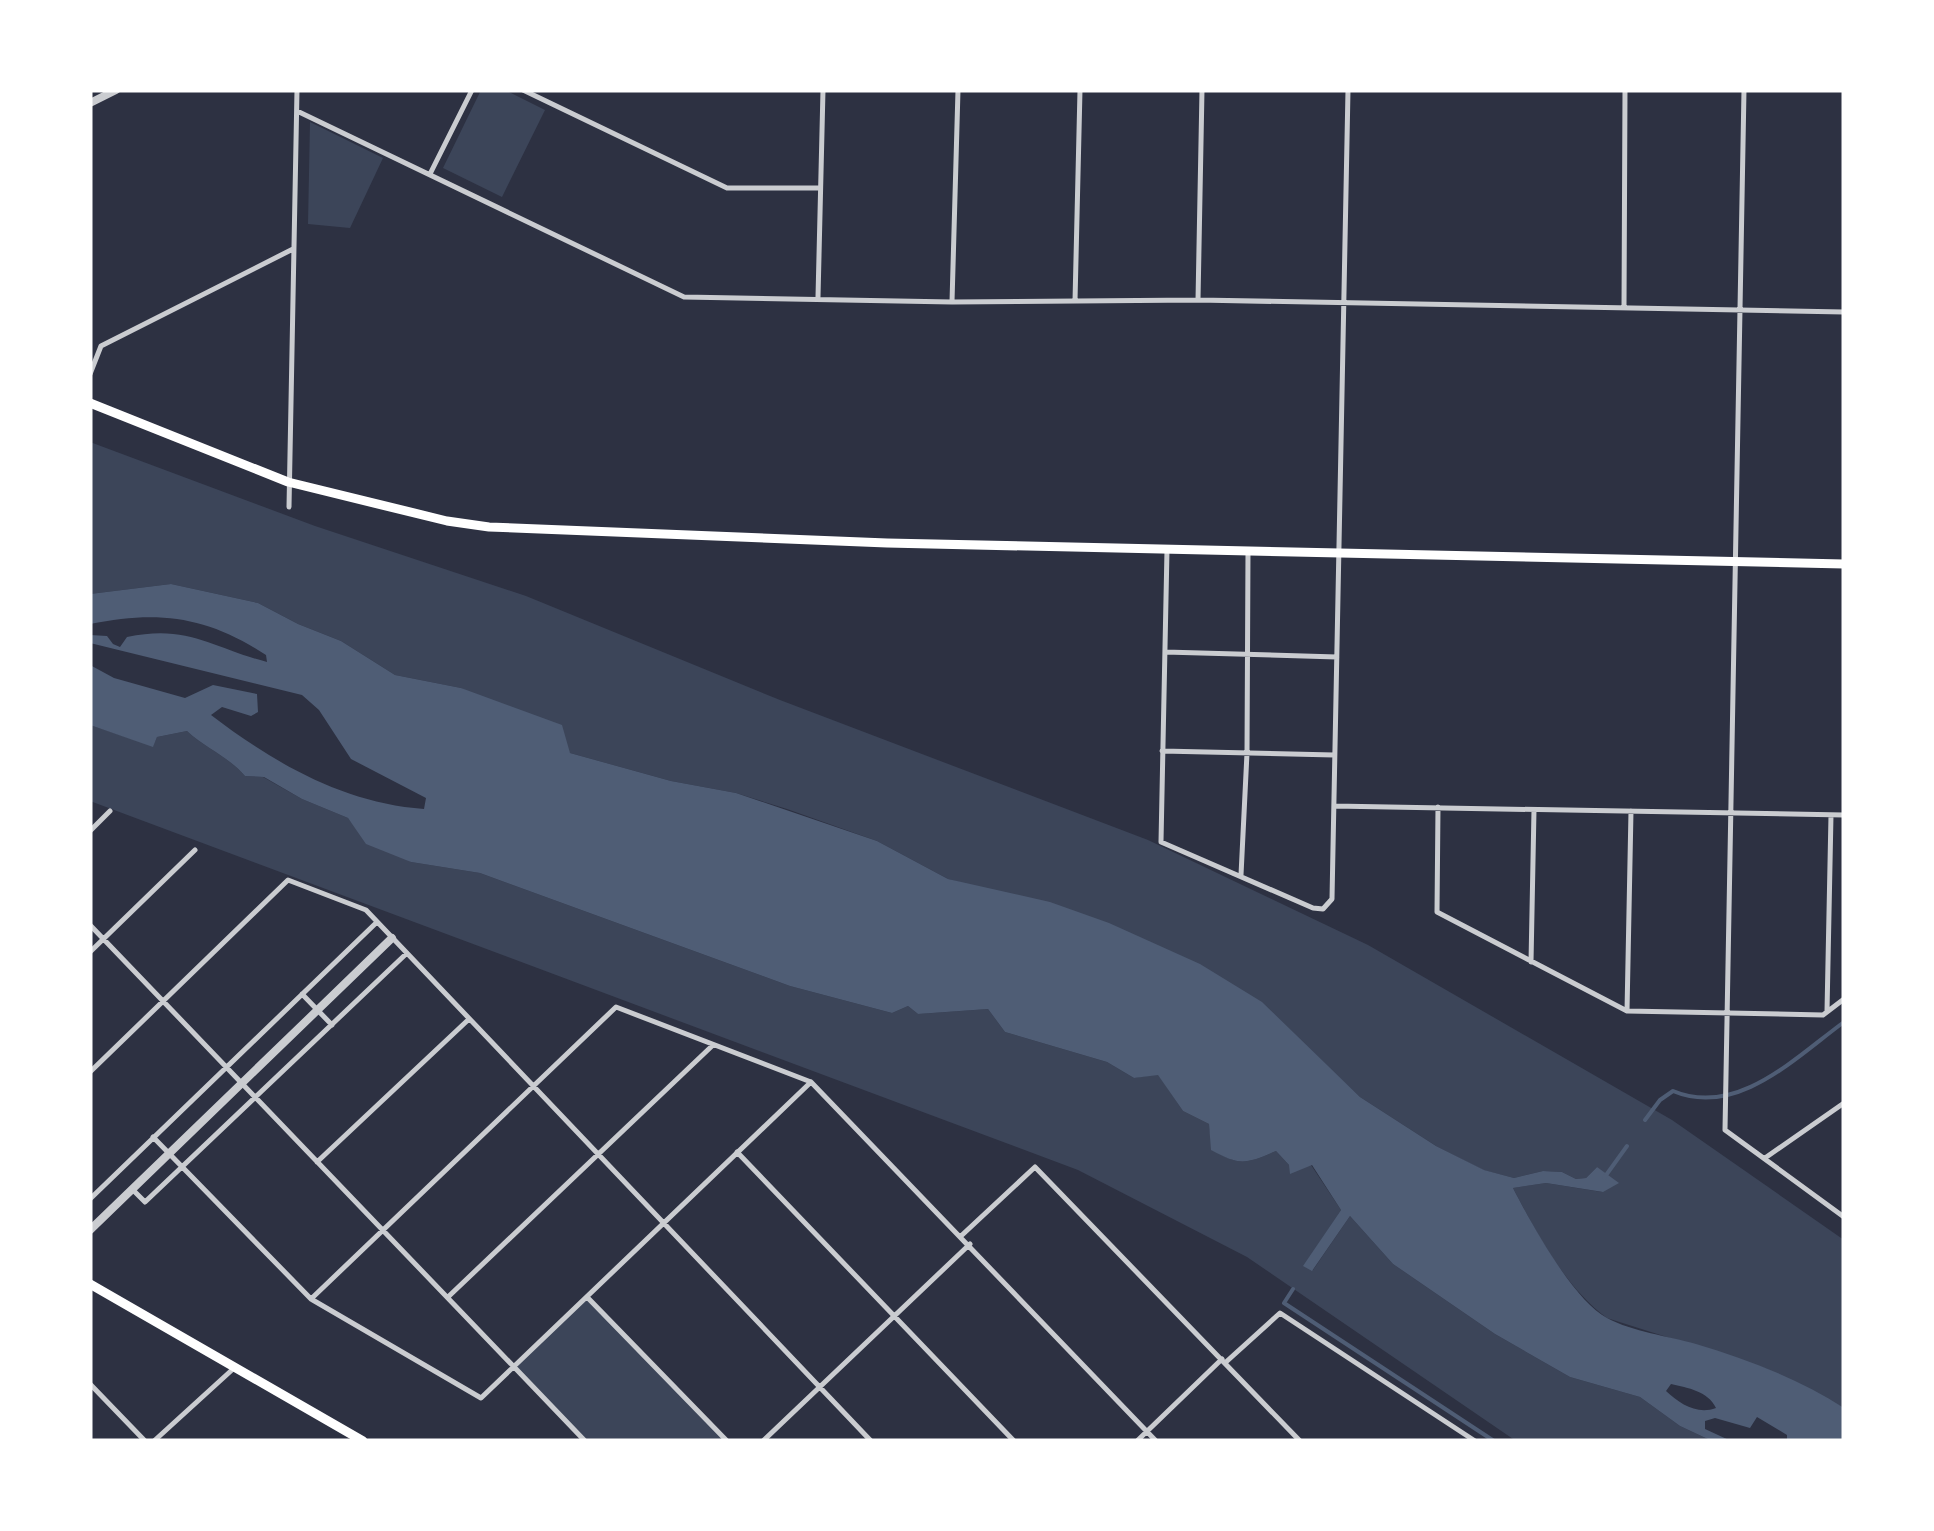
<svg xmlns="http://www.w3.org/2000/svg" width="1934" height="1531" viewBox="0 0 1934 1531" font-family="Inter,sans-serif">
	<style>
		.green { fill: #3c4559 }
		.water { fill: #4f5d75; fill-rule: evenodd }
		.lines { fill: none; stroke-linecap: round; stroke-linejoin: round }
		.stream { stroke: #4f5d75; stroke-width: 4 }
		.minor { stroke: #caccd0; stroke-width: 5 }
		.tertiary { stroke: #caccd0; stroke-width: 8 }
		.primary { stroke: #fff; stroke-width: 9 }
	</style>
	<rect width="100%" height="100%" fill="#2d3142"/>
	<path class="green" d="M481,90H505L545,110L502,197L443,168Z
		M310,122L383,158L350,228L308,224Z
		M90,442L315,526L526,596L780,700L1148,840L1368,945L1672,1120L1844,1240V1408L1767,1369L1607,1318C1565,1287 1537,1234 1513,1188L1546,1183L1602,1192L1597,1167L1586,1178L1576,1179L1562,1172L1543,1171L1514,1178L1483,1170L1436,1146L1360,1097L1311,1051L995,892L948,879L877,841L787,809L736,793L671,781L570,753L461,688L395,675L341,641L298,624L258,603L171,584L90,594Z
		M90,725L153,746L157,737L187,731C205,748 229,757 245,776L263,777L302,799L348,818L357,829L411,862L480,873L790,986L892,1013L908,1006L918,1014L988,1009L1005,1032L1107,1062L1134,1078L1158,1074L1183,1111L1209,1124L1212,1150C1240,1166 1246,1164 1276,1151L1289,1165H1311L1341,1210L1304,1266L1313,1270L1350,1216L1393,1264L1495,1334L1570,1377L1640,1397L1680,1426L1712,1441H1516L1247,1257L1078,1170L90,801Z
		M587,1297L727,1441H585L514,1367Z"/>
	<path class="water" d="M171,584L258,603L298,624L341,641L395,675L461,688L562,725L570,753L671,781L736,793L877,841L948,879L1050,902L1109,923L1200,964L1262,1002L1360,1097L1436,1146L1484,1170L1514,1178L1543,1171L1562,1172L1576,1179L1586,1178L1597,1167L1619,1183L1603,1192L1546,1183L1513,1188C1531,1223 1573,1300 1607,1318C1633,1332 1668,1336 1696,1344C1747,1359 1799,1379 1844,1408V1441H1787V1435L1757,1417L1750,1428L1715,1418L1705,1421V1429L1731,1441H1712L1680,1426L1640,1397L1570,1377L1495,1334L1393,1264L1350,1216L1312,1271L1303,1266L1341,1210L1312,1165L1290,1174L1289,1165L1276,1151C1246,1164 1240,1166 1211,1150L1209,1124L1183,1111L1158,1075L1134,1078L1107,1062L1005,1032L988,1009L918,1014L908,1006L892,1013L790,986L480,873L411,862L366,844L348,818L302,799L264,777L245,776C229,757 205,748 187,731L157,737L153,747L90,725V665L114,678L185,698L213,685L257,694L258,712L251,716L222,707L211,715C274,763 343,803 424,809L426,798L351,759L319,710L302,695L90,643V635L107,636L113,644L120,647L127,637C189,624 212,648 267,662L266,655C207,616 158,610 90,624V594ZM1671,1384C1688,1388 1708,1391 1716,1408C1697,1415 1680,1404 1666,1391Z"/>
	<g class="lines">
		<path class="stream" d="M1645,1120L1660,1100L1673,1091C1737,1118 1796,1057 1844,1022
			M1604,1178L1627,1146
			M1293,1289L1284,1303L1494,1441"/>
		<path class="minor" d="M523,90L727,188H820
			M1744,90L1725,1130L1844,1217
			M297,111L684,297L952,302L1198,300L1844,312
			M431,172L472,90
			M818,297L823,90
			M1198,300L1202,90
			M1075,301L1080,90
			M952,302L958,90
			M1624,308L1625,90
			M90,374L101,346L293,249
			M289,507L297,90
			M1167,550L1161,842L1313,908L1323,909L1332,899L1348,90
			M1165,652L1337,657
			M1162,751L1334,755
			M1334,806L1844,815
			M1438,807L1437,912L1627,1011L1823,1015L1844,999
			M90,831L110,811
			M1241,875L1247,753L1248,551
			M90,925L585,1441
			M90,952L195,850
			M1531,962L1534,810
			M302,994L332,1025
			M1627,1011L1631,811
			M1827,1011L1831,815
			M90,1072L288,880L366,910L871,1441
			M153,1137L311,1299L481,1398L811,1082
			M737,1152L1014,1441
			M1765,1158L1844,1103
			M317,1162L468,1020
			M132,1189L145,1202L407,953
			M90,1199L377,922
			M961,1236L1035,1167L1300,1441
			M448,1297L713,1045
			M587,1297L727,1441
			M311,1299L616,1007L811,1082L1156,1441
			M1226,1362L1280,1313L1475,1441
			M90,1384L145,1441
			M154,1441L233,1369
			M763,1441L970,1244
			M1137,1441L1222,1359"/>
		<path class="tertiary" d="M90,103L116,90
			M90,1230L392,938"/>
		<path class="primary" d="M90,403L288,482L447,521L489,527L887,543L1844,564
			M90,1284L363,1441"/>
	</g>
	<rect width="1934" height="1531" fill="none" stroke="#ffffff" stroke-width="185"/>
</svg>
